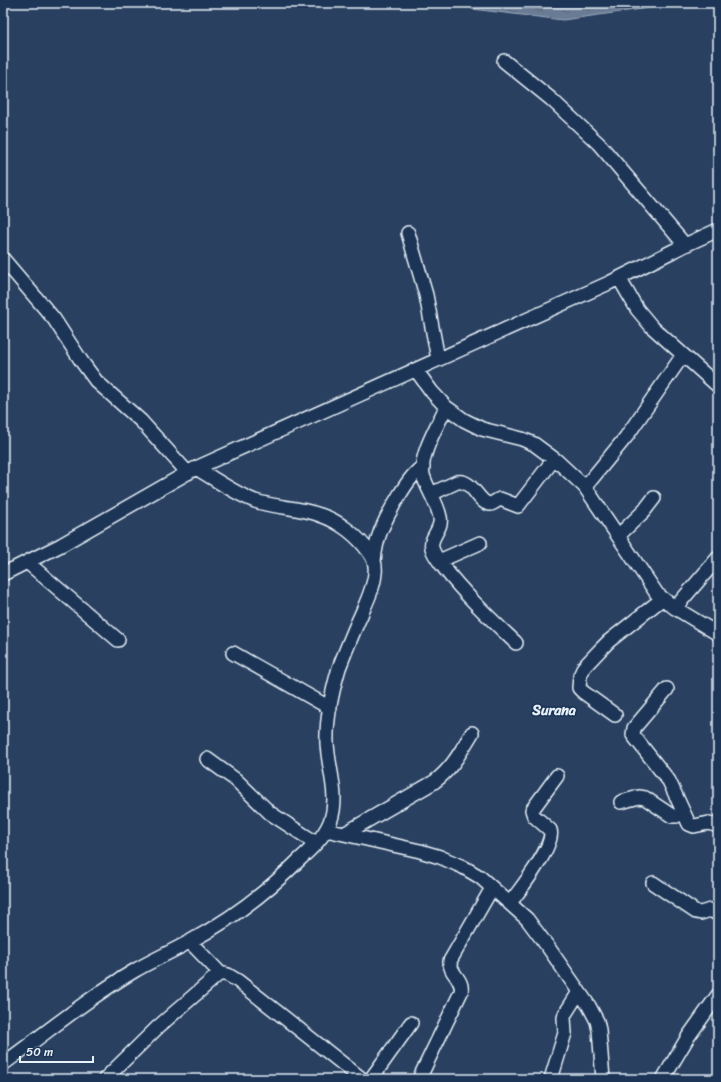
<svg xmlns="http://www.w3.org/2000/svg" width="721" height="1082" viewBox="0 0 721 1082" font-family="Sriracha,sans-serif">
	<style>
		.water { fill: url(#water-ripples); stroke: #9dabbd }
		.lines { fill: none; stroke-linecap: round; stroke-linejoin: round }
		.minor-casing { stroke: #e8f1f8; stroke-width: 16 }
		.minor { stroke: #1d3557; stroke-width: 13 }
		.labels { text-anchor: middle; stroke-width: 3.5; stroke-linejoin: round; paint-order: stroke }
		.quarter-label { font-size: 14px; font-weight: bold; fill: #e8f1f8; stroke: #1d3557 }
	</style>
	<defs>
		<pattern id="water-ripples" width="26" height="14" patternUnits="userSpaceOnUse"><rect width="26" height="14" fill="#6b7c95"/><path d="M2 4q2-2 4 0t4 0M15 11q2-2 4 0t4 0" fill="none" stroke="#5a6573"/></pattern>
	</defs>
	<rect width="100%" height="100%" fill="#294061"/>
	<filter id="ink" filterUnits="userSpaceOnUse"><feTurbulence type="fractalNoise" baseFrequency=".025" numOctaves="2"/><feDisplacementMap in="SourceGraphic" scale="8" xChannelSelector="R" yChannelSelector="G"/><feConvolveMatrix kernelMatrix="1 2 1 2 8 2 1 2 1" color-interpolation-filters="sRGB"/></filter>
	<g filter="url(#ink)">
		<path class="water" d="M465,3H685L563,20L472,9Z"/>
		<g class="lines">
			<defs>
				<path id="minor" d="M504,61L551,99L599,144L685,245
					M408,233L426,295L438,359
					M3,259L54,319L82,362L96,381L141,421L188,473
					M619,278L637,309L652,327L718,386
					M416,370L432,392L446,407L464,420L482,429L522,439L534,444L557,461L585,487L657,594L675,608L718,634
					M446,407C438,425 419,455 423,475C427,489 437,502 440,517C443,529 429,537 432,548C434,556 440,562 445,569C466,596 491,619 516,643
					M585,487L626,437L683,355
					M431,494L457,482C474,479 478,505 491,504C494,503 497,500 500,499L518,506L554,459
					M618,536L644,511L654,498
					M374,561C375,550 377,540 381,530C388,514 409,474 423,467
					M439,561L480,543
					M27,562L118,640
					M3,574L61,545L196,468L609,283L685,245L718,230
					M675,608L718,558
					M233,653L330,708
					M667,689L634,728L633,735L669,781L689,824L694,826L709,823L718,826
					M615,715L583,692L579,688L580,676L584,667L600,650L609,641L662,599
					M207,759L236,780L270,813L316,843
					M621,802L639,797L645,798L672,816H676L683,812
					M326,830L420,851L440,857L463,867L480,877L517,910L527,919L548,947L589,1006L597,1021L599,1030L603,1079
					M344,834L434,782C452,769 461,751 472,733
					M653,883L696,912L701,913L710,910L718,914
					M510,903C519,891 556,844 550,830L534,816L532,810L557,776
					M220,973L228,975L238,981L362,1079
					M3,1064C46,1033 88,998 134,971C151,961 171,952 189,942C230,920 266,893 299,860C311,849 324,837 330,822C340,796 328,769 327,743C326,718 332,692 339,668C346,650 353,632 361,615C367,601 374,587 375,573C376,565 373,557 369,552C358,536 339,521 320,515C299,507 276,508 255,501C234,493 215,479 196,468
					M105,1079L158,1027L220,973L190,942
					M371,1079L411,1023
					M419,1079L461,992C464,979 449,974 450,961L492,888
					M551,1079L565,1033L564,1018L565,1014L579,992
					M663,1079L688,1037L718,995"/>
			</defs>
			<use href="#minor" class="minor-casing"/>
			<use href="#minor" class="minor"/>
		</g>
	</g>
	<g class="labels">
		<g class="quarter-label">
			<text x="554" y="715">Surana</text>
		</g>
	</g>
	<rect width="721" height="1082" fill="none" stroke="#1d3557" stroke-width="16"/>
	<rect x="8" y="8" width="705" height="1066" fill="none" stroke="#e8f1f8" stroke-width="1.5" filter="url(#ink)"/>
	<path d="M20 1056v6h73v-6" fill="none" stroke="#e8f1f8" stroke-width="2"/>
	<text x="26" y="1056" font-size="12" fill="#e8f1f8" stroke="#1d3557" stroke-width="3" paint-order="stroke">50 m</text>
</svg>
